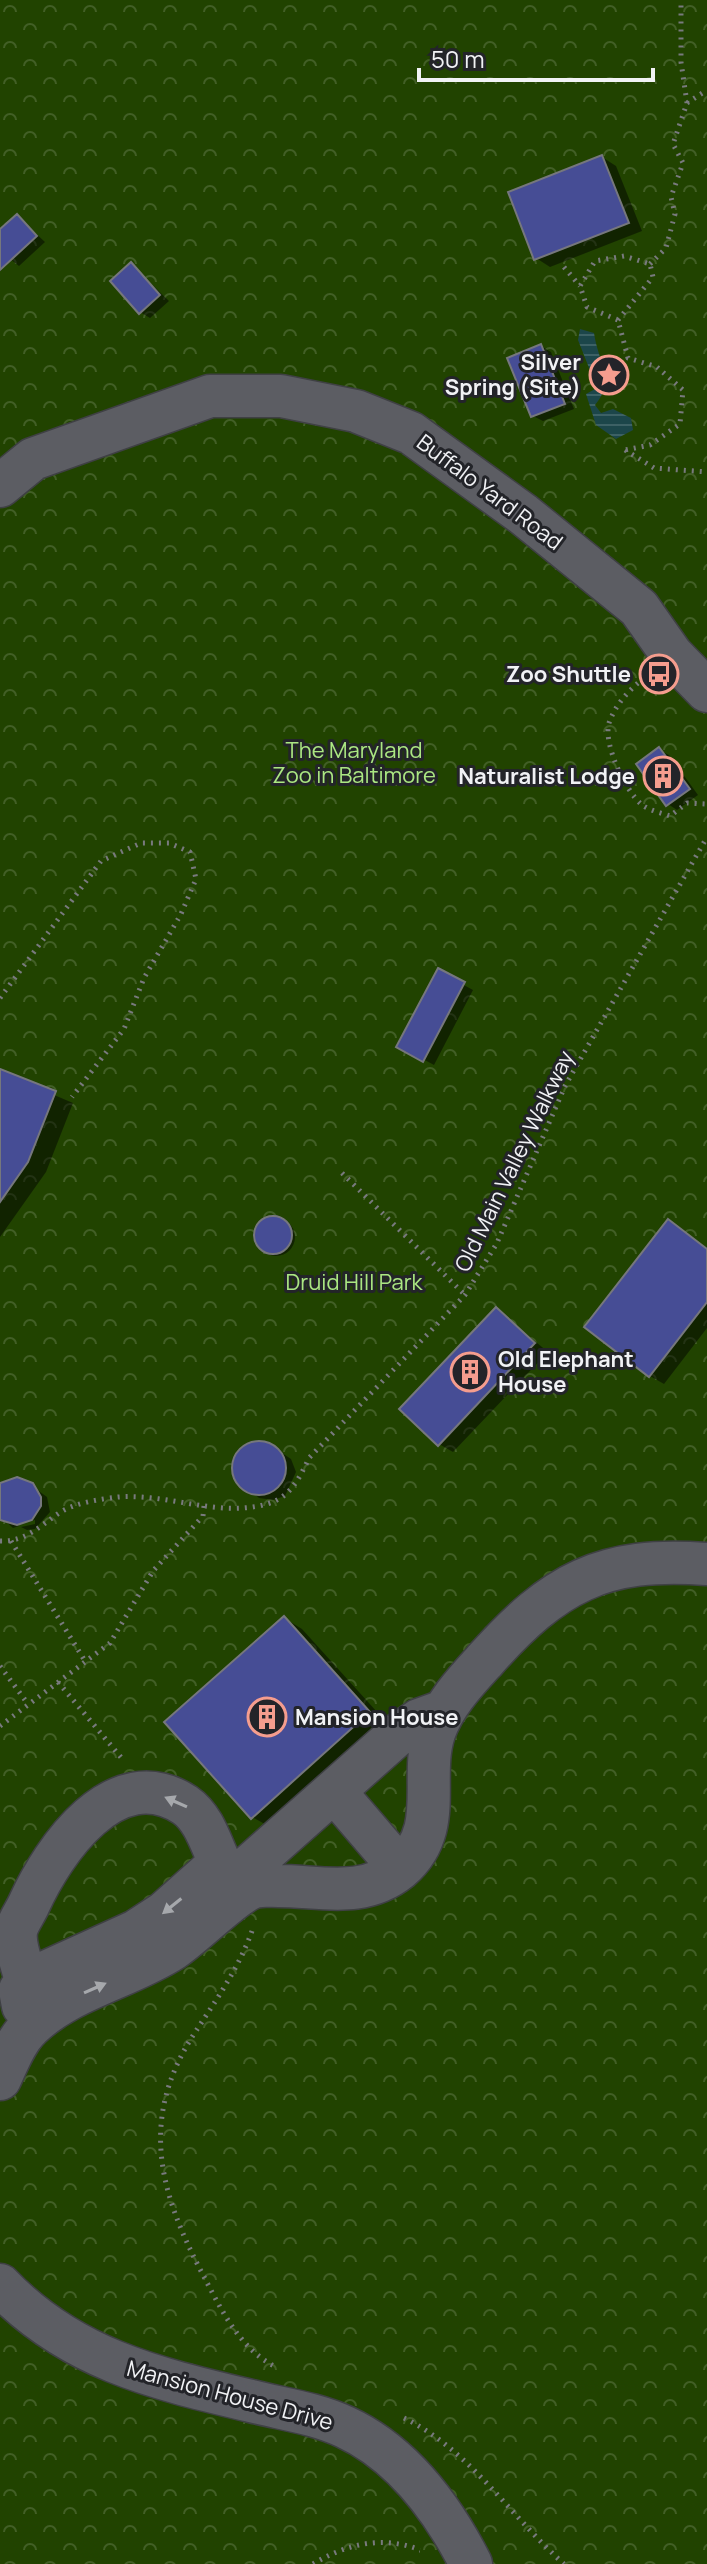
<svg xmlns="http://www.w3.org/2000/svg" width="707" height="2564" viewBox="0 0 707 2564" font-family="Manrope,sans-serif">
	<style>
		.park { fill: url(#park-crowns) }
		.water { fill: url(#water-rules) }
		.shadow { fill: #0007 }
		.building { fill: #464d95; stroke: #76777d; stroke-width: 2 }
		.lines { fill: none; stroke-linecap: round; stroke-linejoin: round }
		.minor-casing { stroke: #3f4044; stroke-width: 45 }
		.path { stroke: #797a7e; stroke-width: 5; stroke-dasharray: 2 6; stroke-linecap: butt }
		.minor { stroke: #5c5d63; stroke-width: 42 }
		.oneway { fill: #a6a8ac }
		.labels { text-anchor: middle; stroke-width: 6; stroke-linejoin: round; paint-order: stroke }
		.poi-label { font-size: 22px; font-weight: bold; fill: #f1f2f5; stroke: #232429; text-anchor: end }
		.street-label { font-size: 22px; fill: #f1f2f5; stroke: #232429 }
		.park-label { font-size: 22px; fill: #abe782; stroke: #232429 }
	</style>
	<defs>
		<pattern id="park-crowns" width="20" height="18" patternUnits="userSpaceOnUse" patternTransform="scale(2)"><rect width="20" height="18" fill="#214300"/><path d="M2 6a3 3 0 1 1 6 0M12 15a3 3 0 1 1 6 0" fill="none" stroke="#425f26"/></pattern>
		<pattern id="water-rules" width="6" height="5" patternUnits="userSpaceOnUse" patternTransform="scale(2)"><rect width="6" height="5" fill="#1c464a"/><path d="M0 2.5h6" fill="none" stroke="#3d6165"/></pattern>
	</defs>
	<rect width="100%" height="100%" fill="#232429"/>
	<path class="park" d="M0,0H707V2564H0Z"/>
	<path class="water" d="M580,329L594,333C598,362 616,381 595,405L601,413L613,409L631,418L633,430L616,439L596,425L586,394L597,388L578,340Z"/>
	<path class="shadow" d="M602,157L616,166L642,231L550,267L536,258Z
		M17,216L45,242L19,266L0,251V232Z
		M132,265L169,301L150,318L140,312Z
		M541,346L551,352L574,409L543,421L533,416Z
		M659,750L669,755L698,795L677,810L668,804Z
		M438,971L473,990L434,1065L399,1046Z
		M0,1072L73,1103L46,1172L0,1237Z
		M257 1237a19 19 0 1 1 38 0a19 19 0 1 1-38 0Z
		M668,1221L707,1248V1328L664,1384L650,1376Z
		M496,1309L548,1352L453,1452L439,1444Z
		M257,1442L270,1445L291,1459L296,1472L285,1496L273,1500L259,1498L236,1478L235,1457L243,1448Z
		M25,1481L47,1497L50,1512L35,1529L27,1530L21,1527L35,1524V1520L17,1524L19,1526L13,1528L0,1516V1486Z
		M284,1618L302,1629L387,1723L270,1827L252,1817Z"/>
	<path class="building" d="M602,155L629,223L534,260L508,192Z
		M17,214L37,236L0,270V229Z
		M131,262L160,295L139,314L110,281Z
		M541,344L565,404L531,417L507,358Z
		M659,747L690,789L666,806L636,764Z
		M438,968L465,982L423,1062L396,1047Z
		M0,1069L56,1091L28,1162L0,1202Z
		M254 1235a19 19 0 1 1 38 0a19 19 0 1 1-38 0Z
		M668,1219L707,1249V1302L649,1377L584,1327Z
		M496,1307L535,1343L438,1446L399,1409Z
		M232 1468a27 27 0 1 1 54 0a27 27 0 1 1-54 0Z
		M17,1477L33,1483L41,1497V1506L32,1520L17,1525L0,1520V1483Z
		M284,1616L370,1712L251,1819L164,1722Z"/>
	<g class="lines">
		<defs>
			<path id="minor" d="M0,486L33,459L210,396H281L356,411L411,433L523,514L639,608L672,655L707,691
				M334,1791L400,1868
				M238,1876L396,1736L419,1720L444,1711
				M26,1981C23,1967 14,1946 16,1932C17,1923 25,1913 29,1904C53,1851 115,1759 185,1805C204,1818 211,1844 220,1863
				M23,2006L20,1990L26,1981L136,1931L165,1912L220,1863L244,1879
				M0,2079C8,2062 16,2040 30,2027C69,1989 128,1978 173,1949C194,1935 235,1893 254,1887C261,1885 271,1886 278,1886C321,1886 363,1899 400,1869C446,1829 419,1780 434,1733C444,1704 466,1681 486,1659C554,1583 602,1556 707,1564
				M0,2285C71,2359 154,2378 251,2401C282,2409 315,2413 345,2427C403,2454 443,2509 471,2564"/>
		</defs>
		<use href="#minor" class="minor-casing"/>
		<path class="path" d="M687,103L707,90
			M650,264L666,248L675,214L671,197L683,163L673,144L687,103L681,62V0
			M564,267L580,286
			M618,320L653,277L650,264L624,256L595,261L580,286L587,307L618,320L628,358L657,367L683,390L680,424L650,445L625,450
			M625,450L654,468L707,472
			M644,678C629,690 615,705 609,723C603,744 625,790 641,804C648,810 661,813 670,816L687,803L707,804
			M0,998L101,861L141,843H169L190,852L196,879L181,914L144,978L124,1029L72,1097
			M342,1173L465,1295
			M0,1541C25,1542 40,1526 59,1513C74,1503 100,1499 118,1497C170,1493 220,1519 270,1503C291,1496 300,1477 309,1458L465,1295L497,1243L565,1086L707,837
			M11,1541L85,1661
			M0,1666L28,1704
			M58,1682L124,1761
			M0,1726L110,1643L153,1571L203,1516L204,1506
			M252,1931C238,1970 214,2003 192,2037C140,2120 159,2191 202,2273C220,2307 239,2349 276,2367
			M404,2418C470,2450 510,2516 564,2564
			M313,2564C346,2544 383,2535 420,2550"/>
		<use href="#minor" class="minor"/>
	</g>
	<defs><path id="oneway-solid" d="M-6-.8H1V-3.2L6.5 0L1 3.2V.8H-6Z" transform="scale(2)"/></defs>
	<g class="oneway">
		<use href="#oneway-solid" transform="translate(176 1802) rotate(-156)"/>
		<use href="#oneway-solid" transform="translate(172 1906) rotate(141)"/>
		<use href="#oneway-solid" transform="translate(95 1988) rotate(-24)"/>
	</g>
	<defs>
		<symbol id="sight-ring" viewBox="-11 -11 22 22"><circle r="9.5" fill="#232429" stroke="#f59d8e" stroke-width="1.5"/><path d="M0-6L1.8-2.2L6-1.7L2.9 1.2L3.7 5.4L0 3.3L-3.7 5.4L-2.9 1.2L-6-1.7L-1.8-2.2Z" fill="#f59d8e"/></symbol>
		<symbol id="bus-ring" viewBox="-11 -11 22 22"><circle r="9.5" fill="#232429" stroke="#f59d8e" stroke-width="1.5"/><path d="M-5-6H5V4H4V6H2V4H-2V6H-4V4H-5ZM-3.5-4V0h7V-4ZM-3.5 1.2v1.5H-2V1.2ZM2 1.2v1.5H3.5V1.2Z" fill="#f59d8e"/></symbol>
		<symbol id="building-ring" viewBox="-11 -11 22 22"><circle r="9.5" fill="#232429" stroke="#f59d8e" stroke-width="1.5"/><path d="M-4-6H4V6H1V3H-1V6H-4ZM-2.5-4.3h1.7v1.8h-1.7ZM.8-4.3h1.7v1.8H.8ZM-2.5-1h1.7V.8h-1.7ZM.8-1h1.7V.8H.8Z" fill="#f59d8e"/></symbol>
	</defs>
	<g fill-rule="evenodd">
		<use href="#sight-ring" x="587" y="353" width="44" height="44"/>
		<use href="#bus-ring" x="637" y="652" width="44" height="44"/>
		<use href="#building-ring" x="641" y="754" width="44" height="44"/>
		<use href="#building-ring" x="448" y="1350" width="44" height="44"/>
		<use href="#building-ring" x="245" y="1695" width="44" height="44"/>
	</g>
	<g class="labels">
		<g class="poi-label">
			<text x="581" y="370">Silver<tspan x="581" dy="25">Spring (Site)</tspan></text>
			<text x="631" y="682">Zoo Shuttle</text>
			<text x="635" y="784">Naturalist Lodge</text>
			<text x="498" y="1367" text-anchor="start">Old Elephant<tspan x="498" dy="25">House</tspan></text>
			<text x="295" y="1725" text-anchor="start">Mansion House</text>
		</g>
		<g class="street-label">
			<text transform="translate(490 492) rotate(37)" y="8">Buffalo Yard Road</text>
			<text transform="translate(514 1161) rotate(-64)" y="8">Old Main Valley Walkway</text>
			<text transform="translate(230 2395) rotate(15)" y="8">Mansion House Drive</text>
		</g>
		<g class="park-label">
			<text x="354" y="758">The Maryland<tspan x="354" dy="25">Zoo in Baltimore</tspan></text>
			<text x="354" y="1290">Druid Hill Park</text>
		</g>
	</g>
	<path d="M419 68v12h234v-12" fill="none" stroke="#f1f2f5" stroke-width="4"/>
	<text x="431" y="68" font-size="24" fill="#f1f2f5" stroke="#232429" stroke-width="6" paint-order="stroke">50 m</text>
</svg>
